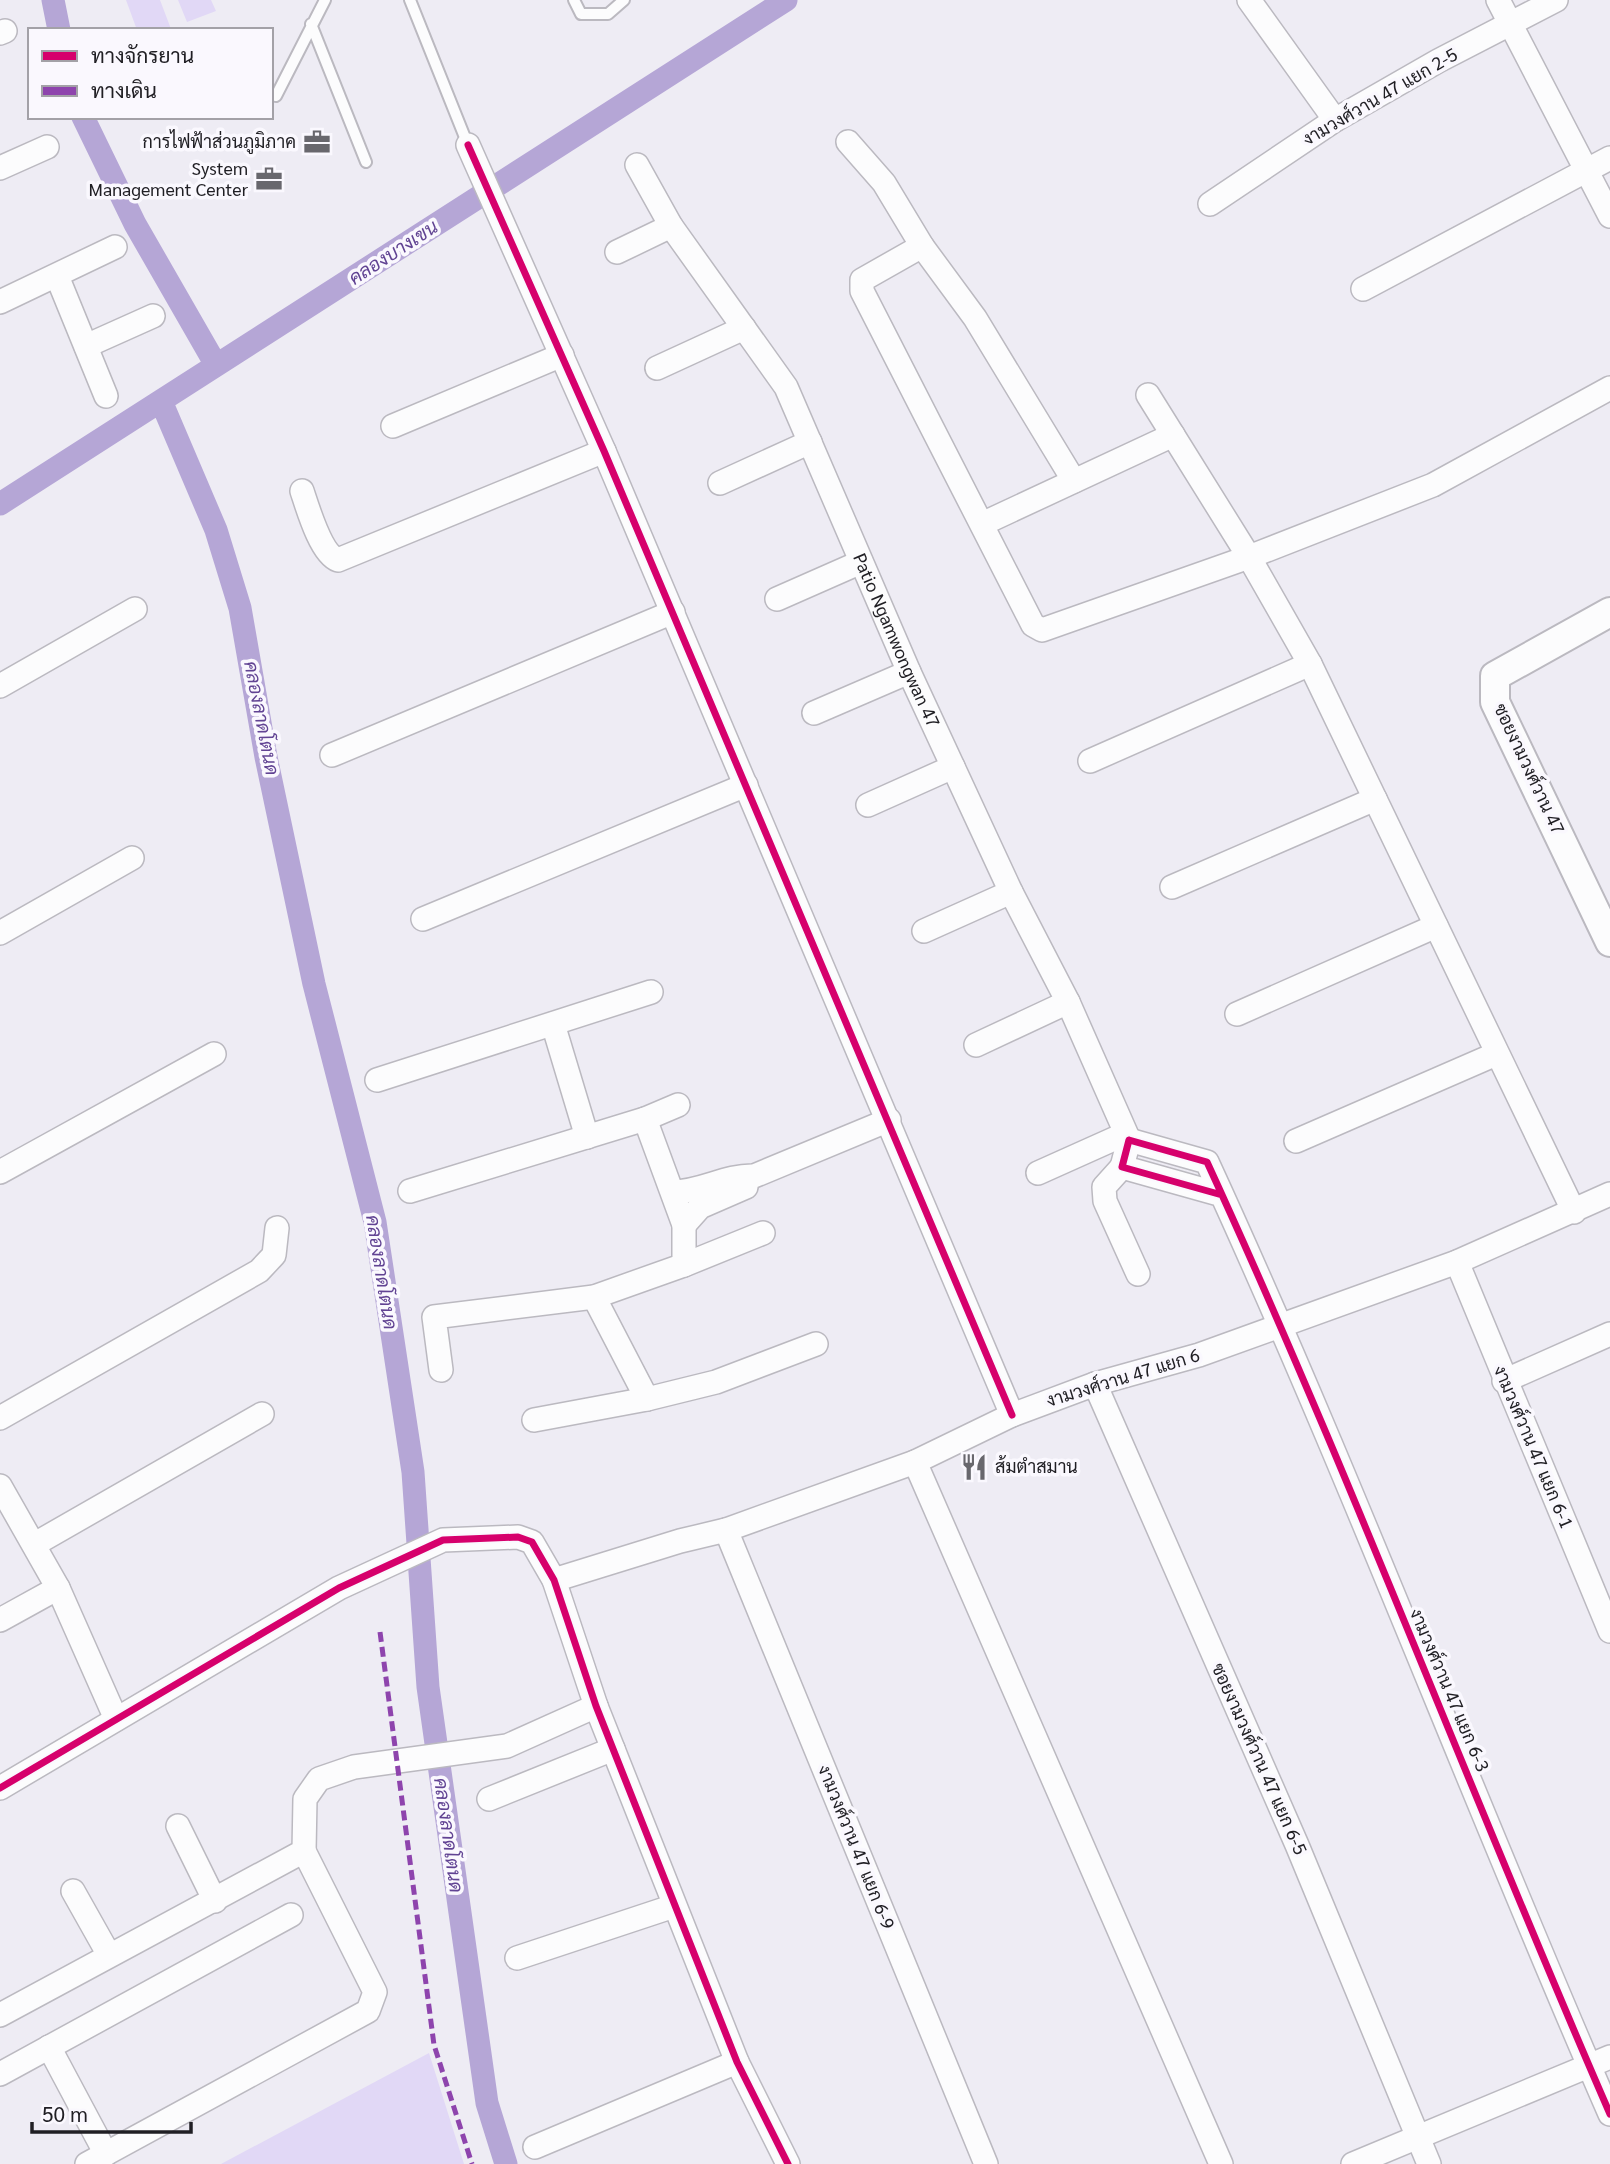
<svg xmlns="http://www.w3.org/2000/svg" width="1610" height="2164" viewBox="0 0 1610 2164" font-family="Georgia,Sarabun,serif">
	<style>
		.green { fill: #e1d8f6 }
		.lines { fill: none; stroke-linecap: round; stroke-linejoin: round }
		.canal { stroke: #b5a6d6; stroke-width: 23 }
		.service-casing { stroke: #bbb9c0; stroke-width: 14 }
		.minor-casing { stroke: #bbb9c0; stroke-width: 26 }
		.tertiary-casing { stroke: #bbb9c0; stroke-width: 32 }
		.service { stroke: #fcfcfd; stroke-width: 10 }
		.minor { stroke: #fcfcfd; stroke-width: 23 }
		.tertiary { stroke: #fcfcfd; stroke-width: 28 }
		.quiet { stroke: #8e44ad; stroke-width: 5; stroke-dasharray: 10 5; stroke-linecap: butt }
		.cycleway-casing { stroke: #faf8fe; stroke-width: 11 }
		.cycleway { stroke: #d6006c; stroke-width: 7 }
		.labels { text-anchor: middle; stroke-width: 7; stroke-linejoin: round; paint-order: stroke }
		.street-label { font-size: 18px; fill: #201f24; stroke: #faf8fe }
		.poi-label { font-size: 18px; fill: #201f24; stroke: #faf8fe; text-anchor: end }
		.water-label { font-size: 19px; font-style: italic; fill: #614393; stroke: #faf8fe }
	</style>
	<rect width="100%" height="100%" fill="#eeecf4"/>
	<path class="green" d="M126,0H160L171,29L137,30Z
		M178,0H211L216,11L187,22Z
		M429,2053L464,2164H221Z"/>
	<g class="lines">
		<path class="canal" d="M53,0L59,30
			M83,117L135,224L216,365
			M161,401L216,530L240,608L266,757L314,984L375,1222L413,1472L428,1687L487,2103L506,2164
			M0,504L786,0"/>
		<defs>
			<path id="service" d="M410,0L468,145
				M574,0L581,14H608L624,0
				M311,24L366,162
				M276,96L325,0"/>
			<g id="minor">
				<path d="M1249,0L1335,120"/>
				<path d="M1498,0L1610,216"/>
				<path d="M0,33L5,31"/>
				<path d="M848,142L884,183L922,246L975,318L1074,481"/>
				<path d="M468,145L604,451L1012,1415"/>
				<path id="s1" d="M637,165L671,226L786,387L909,672L1011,892L1068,1002L1129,1140"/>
				<path d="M0,168L47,147"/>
				<path d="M1210,204L1335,120L1438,61L1556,0"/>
				<path d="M922,246L862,280V291L1033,625L1042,630L1249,557L1433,485L1610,388"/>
				<path d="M617,252L671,226"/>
				<path d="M57,276L106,396"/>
				<path d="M1363,289L1610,158"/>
				<path d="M0,302L115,247"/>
				<path d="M86,346L153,316"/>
				<path d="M657,368L744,328"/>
				<path d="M1148,395L1249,557L1310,664L1574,1212"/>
				<path d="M393,426L562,355"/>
				<path d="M720,483L810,442"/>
				<path d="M302,491C308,509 321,554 338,560L604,451"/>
				<path d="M982,524L1173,435"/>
				<path d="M777,599L861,562"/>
				<path d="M0,686L135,609"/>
				<path d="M814,713L909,672"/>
				<path d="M332,755L673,612"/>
				<path d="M1090,761L1310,664"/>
				<path d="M868,805L953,767"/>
				<path d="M1172,887L1375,799"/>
				<path d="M423,919L746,785"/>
				<path d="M924,931L1011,892"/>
				<path d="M0,933L132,858"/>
				<path d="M1237,1014L1436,926"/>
				<path d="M553,1024L587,1137"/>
				<path d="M976,1045L1068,1002"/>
				<path d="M377,1080L651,992"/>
				<path d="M645,1119L678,1105"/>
				<path d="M1296,1141L1496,1054"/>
				<path d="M1122,1167L1104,1187L1105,1201L1138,1274"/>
				<path d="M0,1172L214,1054"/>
				<path d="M1038,1173L1125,1134"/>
				<path d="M410,1191L645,1119L684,1225V1265L594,1297L434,1317L441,1370"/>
				<path d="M673,1192C702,1192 725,1175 754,1176L889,1120"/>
				<path d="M1222,1195L1122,1167L1129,1140L1207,1162C1351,1475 1472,1798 1610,2114"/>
				<path d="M684,1225L700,1207L746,1187"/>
				<path d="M1457,1262L1610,1631"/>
				<path d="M684,1265L763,1233"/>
				<path d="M594,1297L647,1399"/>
				<path d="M1504,1381L1610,1334"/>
				<path d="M1095,1384L1297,1845L1429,2164"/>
				<path d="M0,1418L259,1271L274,1255L277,1228"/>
				<path d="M534,1420L647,1399L716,1382L816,1344"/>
				<path d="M915,1462L1221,2164"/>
				<path d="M0,1486L58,1588L116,1719"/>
				<path d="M726,1530L986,2164"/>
				<path d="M35,1544L262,1414"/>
				<path d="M554,1580L680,1541L726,1530L915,1462L1012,1415L1095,1384L1199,1355L1457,1262L1610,1194"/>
				<path d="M0,1620L58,1588"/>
				<path d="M0,1788L339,1588L443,1540L518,1537L532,1542L554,1580L596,1706L737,2062L788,2164"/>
				<path d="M489,1799L613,1749"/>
				<path d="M178,1826L215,1901"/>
				<path d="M73,1891L109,1955"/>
				<path d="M517,1958L674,1906"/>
				<path d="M0,2015L304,1851L305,1799L319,1779L354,1767L507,1746L596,1706"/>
				<path d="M49,2047L106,2154"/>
				<path d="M0,2074L291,1915"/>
				<path d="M535,2147L737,2062"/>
				<path d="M87,2164L368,2011L375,1992L304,1851"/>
				<path d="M1353,2164L1610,2057"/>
			</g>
			<path id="tertiary" d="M1610,612L1495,676V702L1610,942"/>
		</defs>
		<use href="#service" class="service-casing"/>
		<use href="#minor" class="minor-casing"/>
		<use href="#tertiary" class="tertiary-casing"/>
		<use href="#service" class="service"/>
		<use href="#minor" class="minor"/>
		<use href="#tertiary" class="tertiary"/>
		<path class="quiet" d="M380,1632L434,2045L472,2164"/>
		<defs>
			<path id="cycleway" d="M468,145L604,451L1012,1415
				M1222,1195L1122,1167L1129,1140L1207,1162C1351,1475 1472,1798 1610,2114
				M0,1788L339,1588L443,1540L518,1537L532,1542L554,1580L596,1706L737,2062L788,2164"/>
		</defs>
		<use href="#cycleway" class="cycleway-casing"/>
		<use href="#cycleway" class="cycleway"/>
	</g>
	<defs>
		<symbol id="office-bare" viewBox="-9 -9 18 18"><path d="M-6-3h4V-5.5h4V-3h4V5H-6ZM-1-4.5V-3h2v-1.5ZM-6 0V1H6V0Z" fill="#68676d" stroke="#faf8fe" stroke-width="2.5" paint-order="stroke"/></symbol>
		<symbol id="restaurant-bare" viewBox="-9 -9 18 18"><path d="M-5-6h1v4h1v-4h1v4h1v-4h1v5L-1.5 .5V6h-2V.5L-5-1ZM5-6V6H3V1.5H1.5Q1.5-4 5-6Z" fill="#68676d" stroke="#faf8fe" stroke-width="2.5" paint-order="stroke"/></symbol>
	</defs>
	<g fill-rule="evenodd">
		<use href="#office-bare" x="298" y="123" width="38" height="38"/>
		<use href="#office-bare" x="250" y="160" width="38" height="38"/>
		<use href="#restaurant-bare" x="955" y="1448" width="38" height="38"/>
	</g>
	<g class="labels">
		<g class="street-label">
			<text transform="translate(1380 97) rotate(-30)" y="6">งามวงศ์วาน 47 แยก 2-5</text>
			<text dy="6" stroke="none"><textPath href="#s1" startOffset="544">Patio Ngamwongwan 47</textPath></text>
			<text transform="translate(1529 769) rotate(65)" y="6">ซอยงามวงศ์วาน 47</text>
			<text transform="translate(1123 1378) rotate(-17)" y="6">งามวงศ์วาน 47 แยก 6</text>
			<text transform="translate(1533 1447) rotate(67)" y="6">งามวงศ์วาน 47 แยก 6-1</text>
			<text transform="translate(1449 1690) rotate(67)" y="6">งามวงศ์วาน 47 แยก 6-3</text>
			<text transform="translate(1259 1759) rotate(66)" y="6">ซอยงามวงศ์วาน 47 แยก 6-5</text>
			<text transform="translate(856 1847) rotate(68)" y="6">งามวงศ์วาน 47 แยก 6-9</text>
		</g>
		<g class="poi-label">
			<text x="296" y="148">การไฟฟ้าส่วนภูมิภาค</text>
			<text x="248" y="175">System<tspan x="248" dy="21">Management Center</tspan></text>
			<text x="995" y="1473" text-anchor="start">ส้มตำสมาน</text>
		</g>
		<g class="water-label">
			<text transform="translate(393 252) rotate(-33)" y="7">คลองบางเขน</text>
			<text transform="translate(262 718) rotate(79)" y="7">คลองลาดโตนด</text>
			<text transform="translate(382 1272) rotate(81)" y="7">คลองลาดโตนด</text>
			<text transform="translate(449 1835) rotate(82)" y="7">คลองลาดโตนด</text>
		</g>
	</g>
	<rect x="28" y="28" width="245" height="91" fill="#faf8fe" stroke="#a3a1a7" stroke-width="2"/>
	<rect x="42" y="51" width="35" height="10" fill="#d6006c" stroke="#a3a1a7" stroke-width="2"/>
	<text x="91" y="63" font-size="21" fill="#201f24">ทางจักรยาน</text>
	<rect x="42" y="86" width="35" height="10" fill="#8e44ad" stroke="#a3a1a7" stroke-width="2"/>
	<text x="91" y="98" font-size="21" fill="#201f24">ทางเดิน</text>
	<path d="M32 2122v10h159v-10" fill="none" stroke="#201f24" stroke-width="3.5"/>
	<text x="42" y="2122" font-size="21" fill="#201f24" stroke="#faf8fe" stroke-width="5" paint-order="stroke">50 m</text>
</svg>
